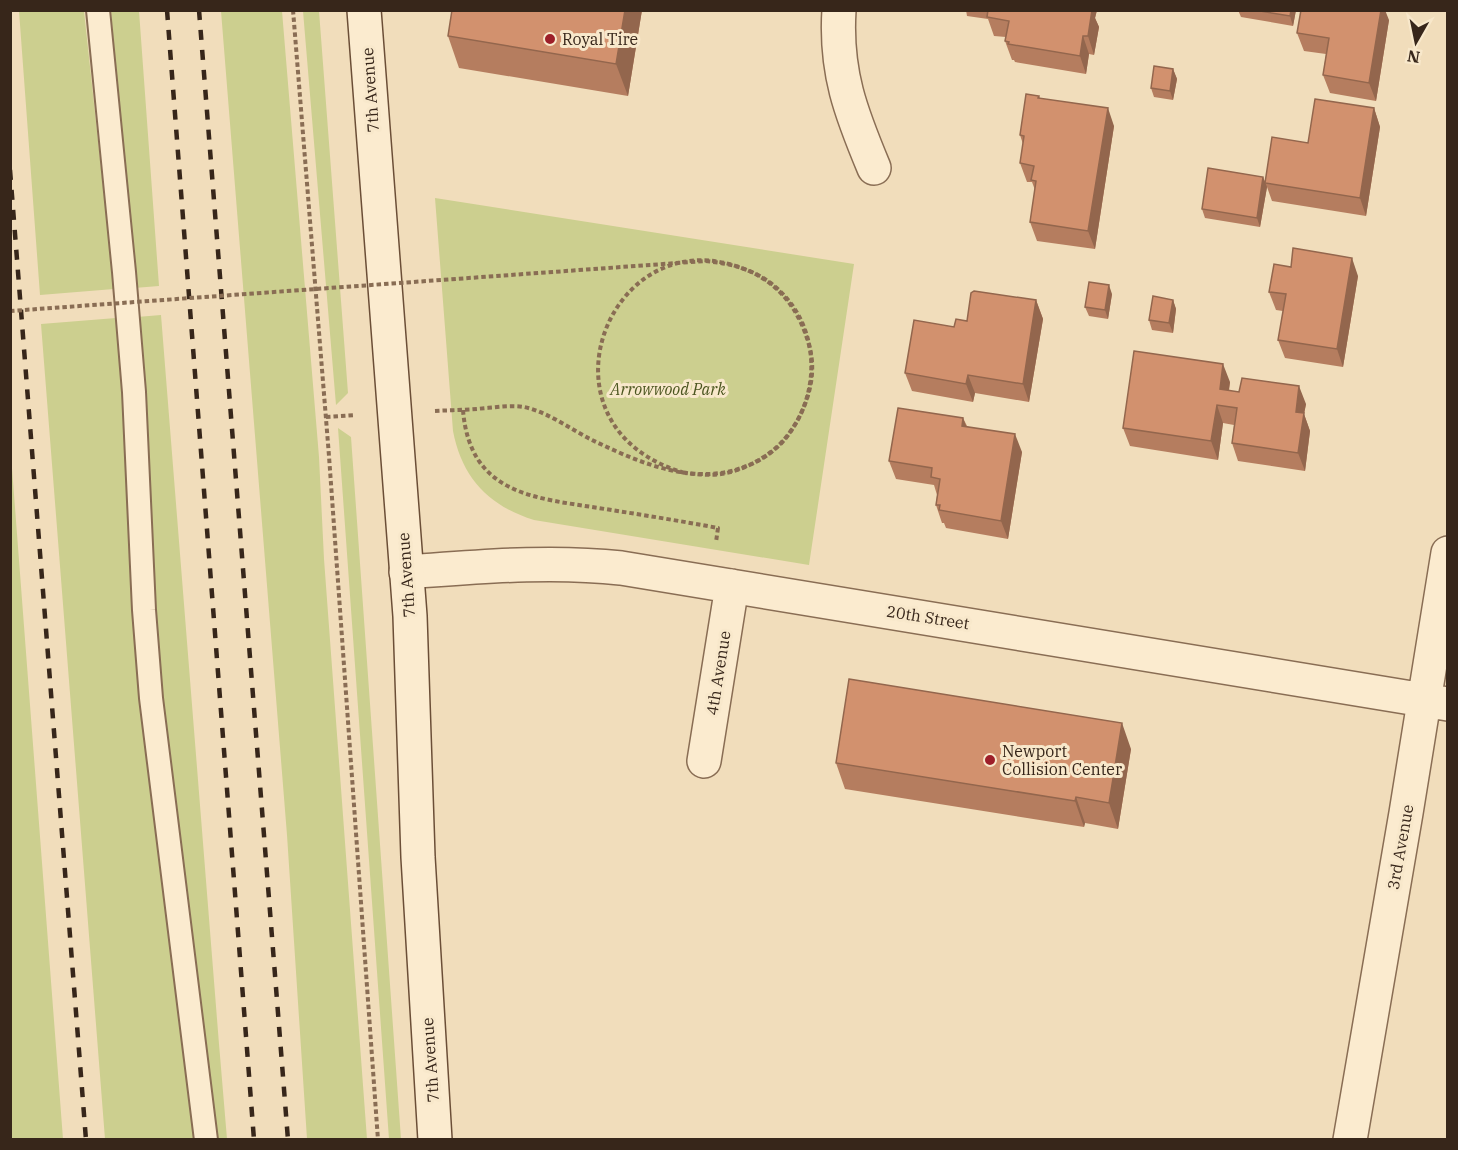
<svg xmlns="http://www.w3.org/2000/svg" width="1458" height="1150" viewBox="0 0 1458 1150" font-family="'IBM Plex Serif',serif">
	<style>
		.green { fill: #cccf8f }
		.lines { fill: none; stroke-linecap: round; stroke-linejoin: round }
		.lane-casing { stroke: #896d54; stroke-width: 26 }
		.street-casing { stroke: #896d54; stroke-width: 36 }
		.secondary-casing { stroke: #6b4e37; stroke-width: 36 }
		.path { stroke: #896d54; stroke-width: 4; stroke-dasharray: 4.5 3; stroke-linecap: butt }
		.lane { stroke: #fbebcf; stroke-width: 22 }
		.street { stroke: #fbebcf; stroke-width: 33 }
		.secondary { stroke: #fbebcf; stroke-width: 33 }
		.rail { stroke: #37261a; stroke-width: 4.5; stroke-dasharray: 10 10; stroke-linecap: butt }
		.path-bridge { stroke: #896d54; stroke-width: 4; stroke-dasharray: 4.5 3; stroke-linecap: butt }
		.wall { fill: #b57d5f }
		.shaded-wall { fill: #93664d }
		.building { fill: #d2916e; stroke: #93664d; stroke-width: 1.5 }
		.poi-dot { fill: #9d1f29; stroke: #f8e8cb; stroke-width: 2 }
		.labels { text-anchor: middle; stroke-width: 6; stroke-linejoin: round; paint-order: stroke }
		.poi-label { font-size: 16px; fill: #37261a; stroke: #f8e8cb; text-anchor: start }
		.street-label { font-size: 16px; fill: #37261a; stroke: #f8e8cb }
		.park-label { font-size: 16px; font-style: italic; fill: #4b551f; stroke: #f8e8cb }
	</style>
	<rect width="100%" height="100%" fill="#f1ddbb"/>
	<path class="green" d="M19,11H84L114,289L40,295Z
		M111,11H139L159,286L134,288Z
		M221,11H282L319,457L324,559L367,1139H307L287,835Z
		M303,11H319L348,393L336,405Z
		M435,198L854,264L809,565L534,520C489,506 462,478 453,431Z
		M161,315L219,1044L227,1139H216L165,747L152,586L137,317Z
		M116,318L123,380L195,1139H105L41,324Z
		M338,428L351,437L401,1139H389Z
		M11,455L63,1139H11Z"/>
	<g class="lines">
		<defs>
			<path id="lane" d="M98,10L124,272L134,392L144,610L151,698L206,1140"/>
			<path id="street" d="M839,10C835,72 851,113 874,168
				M406,572C478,567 549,560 621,568L1448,704
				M704,761L732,586
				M1350,1140L1406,813L1448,553"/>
			<path id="secondary" d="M364,10L410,616L418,857L435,1140"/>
		</defs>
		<use href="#lane" class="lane-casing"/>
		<use href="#street" class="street-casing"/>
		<use href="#secondary" class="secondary-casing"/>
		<path class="path" d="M293,10L329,456L378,1140
			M463,410C470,496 536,498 605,509C643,515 681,521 718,528L716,542
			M435,411C452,410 469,410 486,408C499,407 512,405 524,407C548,412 570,429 592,440C640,463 696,488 749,465C764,459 779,448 789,434C807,408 818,376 809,345C800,312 781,285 749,271C611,210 524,427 685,473
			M326,417L355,415"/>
		<use href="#lane" class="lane"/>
		<use href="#street" class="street"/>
		<use href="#secondary" class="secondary"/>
		<path class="rail" d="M167,10L254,1140
			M199,10L288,1140
			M10,170L86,1140"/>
		<path class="path-bridge" d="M10,311L705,261C724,263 741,266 758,275C822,310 828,397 778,446C763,460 741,471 721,474C709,476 697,474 685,473"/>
	</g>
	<path class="wall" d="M642,10L628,96L459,68L448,36Z
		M966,10H1097L1095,18L1099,27L1094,55L1089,54L1086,74L1015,62L1014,60H1012L1005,41L1006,37L994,36L988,19L967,16Z
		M1238,10H1296L1293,26L1241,17Z
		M1389,20L1376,101L1330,93L1323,75L1326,54L1304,51L1297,33Z
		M1173,69L1177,79L1173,100L1154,97L1151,88Z
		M1039,96L1040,98L1114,126L1095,249L1037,241L1030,222L1035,190L1032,182H1027L1020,163L1023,144L1020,135Z
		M1374,108L1380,127L1366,216L1272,201L1267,187L1260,227L1205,218L1202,209L1263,177L1265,182Z
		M1358,276L1343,367L1285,358L1278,340L1283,311L1276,310L1269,292Z
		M1112,294L1108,319L1089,316L1085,307Z
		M1036,300L1043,319L1029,402L975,393L973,402L912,391L905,373L954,327L967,321Z
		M1173,300L1176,309L1173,333L1152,330L1149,320Z
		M1230,382L1229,391L1306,404L1304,414L1310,431L1305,471L1238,461L1232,443L1234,425L1223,423L1218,460L1130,446L1123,428Z
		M963,418L967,426L1022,452L1008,539L946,528L944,523H942L936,505L937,495L934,485L896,479L889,461Z
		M1131,749L1118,829L1085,823L1084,827L845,789L836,763Z"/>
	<path class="shaded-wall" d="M625,10H642L628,96L616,64Z
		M1089,10H1097L1095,18L1099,27L1094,55L1088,36Z
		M1291,10H1296L1293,26L1290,16Z
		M1381,10H1385L1389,20L1376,101L1369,83Z
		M1083,36L1089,54L1086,74L1080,56Z
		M1173,69L1177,79L1173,100L1170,91Z
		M1108,108L1114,126L1095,249L1088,231Z
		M1374,108L1380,127L1366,216L1360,198Z
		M1263,177L1267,187L1260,227L1257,218Z
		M1352,258L1358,276L1343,367L1337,349Z
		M1109,285L1112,294L1108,319L1105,310Z
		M1036,300L1043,319L1029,402L1023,384Z
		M1173,300L1176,309L1173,333L1169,323Z
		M1223,364L1230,382L1226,407L1220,389Z
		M968,375L975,393L973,402L966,384Z
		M1299,386L1306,404L1304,414L1310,431L1305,471L1298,453L1296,412Z
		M1217,405L1223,423L1218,460L1211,441Z
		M963,418L970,436L962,426Z
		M1015,434L1022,452L1008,539L1001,521Z
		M1122,723L1131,749L1118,829L1109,803Z
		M1076,797L1085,823L1084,827L1075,801Z"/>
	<path class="building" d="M452,10H625L616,64L448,36Z
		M988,10H1092L1088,36H1083L1080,56L1008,44L1009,42L1005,41L1009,21L987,17Z
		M1254,10H1291L1290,16Z
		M1301,10H1381L1369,83L1323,75L1329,38L1297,33Z
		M1154,66L1173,69L1170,91L1151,88Z
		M1026,94L1039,96L1038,98L1108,108L1088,231L1030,222L1036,181L1031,180L1034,166L1020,163L1024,136L1020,135Z
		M1315,99L1374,108L1360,198L1265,183L1272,137L1308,143Z
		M1208,168L1263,177L1257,218L1202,209Z
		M1293,248L1352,258L1337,349L1278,340L1286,294L1269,292L1274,264L1291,267Z
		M1089,282L1109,285L1105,310L1085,307Z
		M974,291L1036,300L1023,384L968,375L966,384L905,373L914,320L954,327L956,319L967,321L971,293Z
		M1153,296L1173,300L1169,323L1149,320Z
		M1134,351L1223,364L1220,389L1239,392L1242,378L1299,386L1296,412L1304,413L1298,453L1232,443L1237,408L1217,405L1211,441L1123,428Z
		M898,408L963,418L962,426L1015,434L1001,521L939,510L940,505H936L940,479L931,477L932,468L889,461Z
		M849,679L1122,723L1109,803L1076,797L1075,801L836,763Z"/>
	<g class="poi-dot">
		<circle cx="550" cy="39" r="6"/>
		<circle cx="990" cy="760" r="6"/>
	</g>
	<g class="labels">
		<g class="poi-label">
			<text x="562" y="45">Royal Tire</text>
			<text x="1002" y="757">Newport<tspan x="1002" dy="18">Collision Center</tspan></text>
		</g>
		<g class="street-label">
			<text transform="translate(370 90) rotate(-94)" y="6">7th Avenue</text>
			<text transform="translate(406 575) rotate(-94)" y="6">7th Avenue</text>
			<text transform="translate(928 617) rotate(9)" y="6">20th Street</text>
			<text transform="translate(718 673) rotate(-81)" y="6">4th Avenue</text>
			<text transform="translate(1400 847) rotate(-80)" y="6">3rd Avenue</text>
			<text transform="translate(430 1060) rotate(-94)" y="6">7th Avenue</text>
		</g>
		<g class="park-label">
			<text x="668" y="395">Arrowwood Park</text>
		</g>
	</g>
	<rect width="1458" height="1150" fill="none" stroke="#37261a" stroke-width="24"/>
	<g transform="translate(1416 42) rotate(189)" stroke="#f8e8cb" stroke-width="4.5" paint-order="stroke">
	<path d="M0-4.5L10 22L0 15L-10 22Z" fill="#37261a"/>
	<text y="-9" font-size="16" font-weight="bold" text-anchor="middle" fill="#37261a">N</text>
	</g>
</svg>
